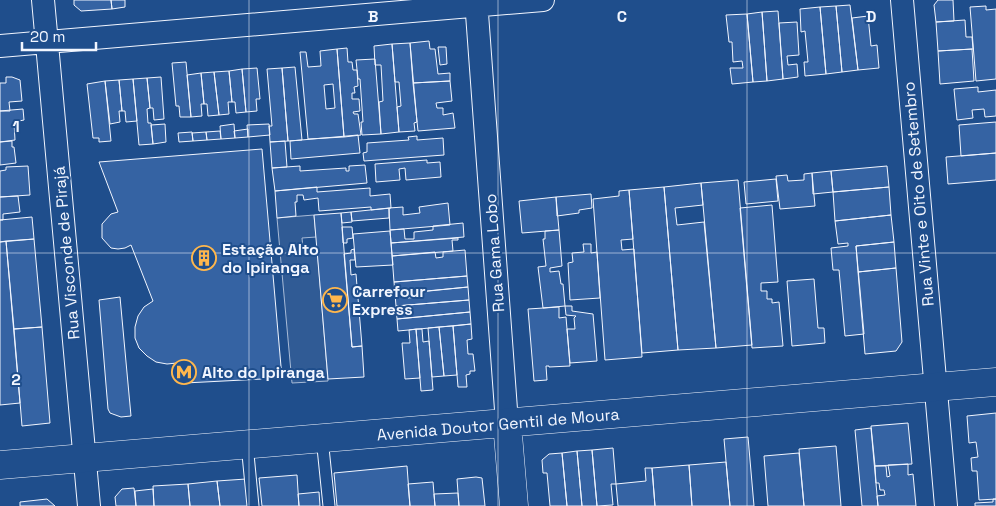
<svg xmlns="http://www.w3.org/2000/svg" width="996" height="506" viewBox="0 0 996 506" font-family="'Space Grotesk',sans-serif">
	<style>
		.parking { fill: #305b95; stroke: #a8bbd7 }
		.building { fill: #3563a3; stroke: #f2f6ff; fill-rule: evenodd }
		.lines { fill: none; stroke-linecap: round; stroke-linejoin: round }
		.lane-casing { stroke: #f2f6ff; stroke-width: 13 }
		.street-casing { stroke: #f2f6ff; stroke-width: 24 }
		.secondary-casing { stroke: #f2f6ff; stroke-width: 29 }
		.lane { stroke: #1f4e8c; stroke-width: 11 }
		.street { stroke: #1f4e8c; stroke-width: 22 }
		.secondary { stroke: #1f4e8c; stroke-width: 28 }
		.grid { fill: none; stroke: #f2f6ff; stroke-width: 1; stroke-opacity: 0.55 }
		.labels { text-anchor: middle; stroke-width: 4; stroke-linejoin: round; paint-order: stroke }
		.street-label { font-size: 16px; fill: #f2f6ff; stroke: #1f4e8c }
		.poi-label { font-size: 16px; font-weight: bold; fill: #f2f6ff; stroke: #1f4e8c; text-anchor: start }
		.grid-label { font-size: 16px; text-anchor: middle; font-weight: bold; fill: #f2f6ff; stroke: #1f4e8c; stroke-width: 4; stroke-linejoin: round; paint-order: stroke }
	</style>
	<rect width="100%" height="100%" fill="#1f4e8c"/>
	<path class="parking" d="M314,215L316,237L302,238L303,248L317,247L328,381L292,383L277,218Z"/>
	<path class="building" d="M74,0H111L112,9L81,11L74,5Z
		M111,0H125V7L112,9Z
		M938,0H953L954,21L936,22L934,5Z
		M850,5L858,70L842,72L836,6Z
		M836,6L842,72L826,74L820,7Z
		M986,6V10L996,9V79L976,81L970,7Z
		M820,7L826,74L805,76L804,62H808L805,31L801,32L800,9Z
		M778,11L783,79L767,81L762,12Z
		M762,12L767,81L753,82L747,14Z
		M747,14L753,82L732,84L730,68H743L742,61L733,62L732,42H729L726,15Z
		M868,16L871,46L877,45L879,68L858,70L852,18Z
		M965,20L966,37H972L973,49L938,51L936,22Z
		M797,22L799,55L787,56L788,65L797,64L798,77L783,79L779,23Z
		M429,41L430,49H435L438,74L450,73V81L413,83L410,43Z
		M410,43L417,122L414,123L415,131L399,132L397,107L401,106L399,82H395L392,44Z
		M392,44L399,132L381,134L379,102L383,101L381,65H375L374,46Z
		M438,47H446L447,64L440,65Z
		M347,48L348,62H352L353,70H357L358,86L354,87L355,93H352V99H359L360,111L353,112L354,114H358L361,135L344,137L337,49Z
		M337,49L344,137L308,139L300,52H306L308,67L321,66L320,51ZM333,84L335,108L326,109L324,85Z
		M972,49L974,81L940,84L938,51Z
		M375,59L381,134L362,135L361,122H363L360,79H358L356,60Z
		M186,62L191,117H180L179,106H176L172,63Z
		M295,67L302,140L288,141L282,68Z
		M257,68L260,99H256L257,111L246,112L242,69Z
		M282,68L288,141L270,142L269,126H272L267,69Z
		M242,69L246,112L236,113L235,102H232L229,71Z
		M229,71L232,102H228L229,114L219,115L214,72Z
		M214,72L219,115L208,116L207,104H204L201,73Z
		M201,73L204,104H201L202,116L191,117L187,75Z
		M6,77H12L20,80L22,101L9,102L10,111H0V83H6Z
		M161,77L164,119L154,120L153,108H150L147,78Z
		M147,78L150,108L147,109L148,123H151L153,144L139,145L133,79Z
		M133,79L137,121L126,122L125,111H122L119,80Z
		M119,80L122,111H119L120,122L110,124L105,81Z
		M105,81L111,141L99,142V138H93L87,84Z
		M450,81L452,101L436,103L437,108H443V115L453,113L455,128L418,131L413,83Z
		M978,87V92L996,90V116L985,117L984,109L972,110L973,118L957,120L954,89Z
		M23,109L24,120L14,122L15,140L0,142V111Z
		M996,122V153L961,156L959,125Z
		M165,124L166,142L153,144L151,125Z
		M234,124L235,138L221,139L220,126Z
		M269,124L270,135L248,137L247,125Z
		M248,129V137L235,138L234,131Z
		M220,131L221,139L207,140L206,132Z
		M192,132L193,141L179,142L178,133Z
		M206,132L207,140L193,141L192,133Z
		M358,135L360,153L291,159L290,141Z
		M417,136V140L443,138L444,155L364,161L363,153L367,152V143L409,140L408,137Z
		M12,141V147H14L16,163L0,165V142Z
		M285,141L287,167L272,168L270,142Z
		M262,149L282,378L185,383L177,363L167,364L156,362L147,356L139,348L135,338V327L138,316L144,307L153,301L131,245L125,248L118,249L111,248L102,238V224L111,214L118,212L99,162Z
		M996,153V180L948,184L946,157Z
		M427,160V163L440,162L441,177L406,180L405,168L399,169L400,180L376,182L375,164Z
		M365,165L367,183L275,191L272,168L300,166V171L346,168V171H349V166Z
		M28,166L30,195L0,197V171L6,170V167Z
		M887,166L889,187L833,192L831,171Z
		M831,171L833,192L813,194L812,173Z
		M812,173L815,206L780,209L776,176L787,175L788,181L804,180V174Z
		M776,179L778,201L746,204L744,182Z
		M738,180L752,345L716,348L701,183Z
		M701,183L703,205L675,208L677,225L704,222L716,348L678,350L664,187Z
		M317,187V192L370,188V196L390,194L391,208L371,210V207L319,211L318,198L304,200L303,195H297V202H295L296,216L277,218L275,191Z
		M664,187L678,350L642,353L629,190Z
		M889,187L891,215L835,221L833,192Z
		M629,190L633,239L621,240L622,250L634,249L642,357L605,360L593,199L619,196V191Z
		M591,194L592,208L579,210V213L557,216L556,197Z
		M18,196L20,212L3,214V220H0V197Z
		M556,197L559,230L522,233L519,201Z
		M448,203L450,225L390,230L389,208L403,207V215L420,213L419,207Z
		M772,205L778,282L761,283V291H767V299H772V303L779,302L783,346L752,348L740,208Z
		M389,208V218L352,221L351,212Z
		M351,212L352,222L342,223L341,213Z
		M341,213L352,347L362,346L364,377L328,379L314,215Z
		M891,215L894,242L856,246L864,334L845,336L839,270H833L831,248L848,246V243L838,244L835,221Z
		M32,217L34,239L0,242V220Z
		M463,223L464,237L391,243L390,230L404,229L405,239H414V232L433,230V226Z
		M342,227H352L353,238L347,239V243H343Z
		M559,230L562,266L550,268V272L559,271L561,284H563L565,306L543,308L538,267L546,266L543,239H545V231Z
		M390,231L393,265L356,267L353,234Z
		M458,238V240H452L453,251L392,256L391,243Z
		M34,239L42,327L14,329L6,241Z
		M6,241L20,403L0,405V242Z
		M894,242L896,268L858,272L856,246Z
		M583,244H591V253L597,252L600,298L570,300L568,263L573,262L572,253L584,252Z
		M354,249L355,260H350L351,275L356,274L362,346L352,347L344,254L351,253V250Z
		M465,250L467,276L394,282L392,256L435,252L436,258L443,257V252Z
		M896,268L902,342L896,351L865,354L858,272Z
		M467,276L468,287L395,294L394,282Z
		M814,279L818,328H824L825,343L792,346L787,281Z
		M468,287L469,300L396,306L395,294L408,293V298L419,297V292Z
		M120,297L131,416L121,417L110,413L108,409L99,300Z
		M469,300L470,312L397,319L396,306Z
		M565,306H572V311L593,314L597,361L570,363L567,329H575L574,318L576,316L566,315Z
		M559,307V318L566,317L570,366L549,367V366H546L547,380L534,381L528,309Z
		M470,312L471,324L398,331L397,319Z
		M471,324L472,339L467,340L468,354H473L475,371H470V374L466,375L467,387H458L453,326Z
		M453,326L457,375L444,376L439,327Z
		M42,327L50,423L22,426L14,329Z
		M439,327L444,376L432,377L428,328Z
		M416,329H422L423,342L429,341L433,390L421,391Z
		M416,329L420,378L405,379L402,343H410L409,330Z
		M996,413V499L979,500L977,471H972L971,458L978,457L976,442L969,443L967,416Z
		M908,423L912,464L875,466L871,426Z
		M871,428L878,506H862L855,430Z
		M748,437L754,506H730L724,439Z
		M836,446L841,506H804L799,449Z
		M613,448L616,484H611L613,505L597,506L592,450Z
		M592,450L597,506H582L577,451Z
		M577,451L582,506H567L562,453Z
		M562,453L567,506H550L547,473H543L542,460L549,454Z
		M799,453L804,506H768L764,456Z
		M726,462L730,506H692L689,465Z
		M908,464V475L913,474L916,506H878L877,496L885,495L884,490H880L879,483H876L875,466H886L887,477L890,476L888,465Z
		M689,465L692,506H655L652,468Z
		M407,466L410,506H337L334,473Z
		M645,468H652L655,506H618L616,484L646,481Z
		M297,475L299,506H262L259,478Z
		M476,477L482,478L485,506H459L457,479Z
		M246,479L248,506H220L217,481Z
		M217,481L220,506H190L188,484Z
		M433,482L435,506H410L408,484Z
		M188,484L190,506H154L153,486Z
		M134,488L136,506H116L115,497L122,489Z
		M153,489L154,506H136L135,491Z
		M319,492L320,506H299L298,494Z
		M458,493L459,506H435L434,494Z
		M47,499L55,506H20V502Z
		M993,499H996V506H975V503L993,502Z"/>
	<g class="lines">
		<defs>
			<path id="lane" d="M322,438L329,506
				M247,444L253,506"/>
			<path id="street" d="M43,0L89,506
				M476,0L507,423
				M902,0L946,506
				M0,46L543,0"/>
			<path id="secondary" d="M507,423L514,506
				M0,465L996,382"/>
		</defs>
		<use href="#lane" class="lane-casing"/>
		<use href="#street" class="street-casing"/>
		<use href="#secondary" class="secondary-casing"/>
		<use href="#lane" class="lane"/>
		<use href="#street" class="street"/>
		<use href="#secondary" class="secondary"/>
	</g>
	<path class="grid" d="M249,0V506M498,0V506M747,0V506M0,253H996"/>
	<defs>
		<symbol id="building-ring" viewBox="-11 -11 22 22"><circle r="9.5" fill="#1f4e8c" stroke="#ffb74d" stroke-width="1.5"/><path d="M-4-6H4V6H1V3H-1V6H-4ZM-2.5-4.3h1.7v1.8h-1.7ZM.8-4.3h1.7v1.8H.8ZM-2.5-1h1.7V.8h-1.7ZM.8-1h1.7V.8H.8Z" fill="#ffb74d"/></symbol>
		<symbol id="supermarket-ring" viewBox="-11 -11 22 22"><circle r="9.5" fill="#1f4e8c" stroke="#ffb74d" stroke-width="1.5"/><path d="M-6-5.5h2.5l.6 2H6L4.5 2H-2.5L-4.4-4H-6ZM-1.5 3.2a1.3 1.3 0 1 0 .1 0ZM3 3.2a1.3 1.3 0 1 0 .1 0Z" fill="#ffb74d"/></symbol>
		<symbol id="metro-ring" viewBox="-11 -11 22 22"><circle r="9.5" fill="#1f4e8c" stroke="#ffb74d" stroke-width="1.5"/><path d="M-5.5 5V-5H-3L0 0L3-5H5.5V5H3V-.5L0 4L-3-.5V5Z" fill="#ffb74d"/></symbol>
	</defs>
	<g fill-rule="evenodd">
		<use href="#building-ring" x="190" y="244" width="28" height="28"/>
		<use href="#supermarket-ring" x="321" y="286" width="28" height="28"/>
		<use href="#metro-ring" x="170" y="358" width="28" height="28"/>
	</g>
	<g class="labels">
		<g class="street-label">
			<text transform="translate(918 194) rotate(-95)" y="6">Rua Vinte e Oito de Setembro</text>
			<text transform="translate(66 253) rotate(-95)" y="6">Rua Visconde de Pirajá</text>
			<text transform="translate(494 253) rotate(-94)" y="6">Rua Gama Lobo</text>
			<text transform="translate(498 424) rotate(-5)" y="6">Avenida Doutor Gentil de Moura</text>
		</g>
		<g class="poi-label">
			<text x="222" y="255">Estação Alto<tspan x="222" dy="18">do Ipiranga</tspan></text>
			<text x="352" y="297">Carrefour<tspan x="352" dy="18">Express</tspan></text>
			<text x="202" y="378">Alto do Ipiranga</text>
		</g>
	</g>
	<g class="grid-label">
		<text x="373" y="22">B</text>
		<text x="622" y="22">C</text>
		<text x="871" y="22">D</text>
		<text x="16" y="132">1</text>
		<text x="16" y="385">2</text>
	</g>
	<path d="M22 42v8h74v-8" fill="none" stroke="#f2f6ff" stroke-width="2.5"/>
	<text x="30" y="42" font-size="15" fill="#f2f6ff" stroke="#1f4e8c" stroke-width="4" paint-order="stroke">20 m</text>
</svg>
